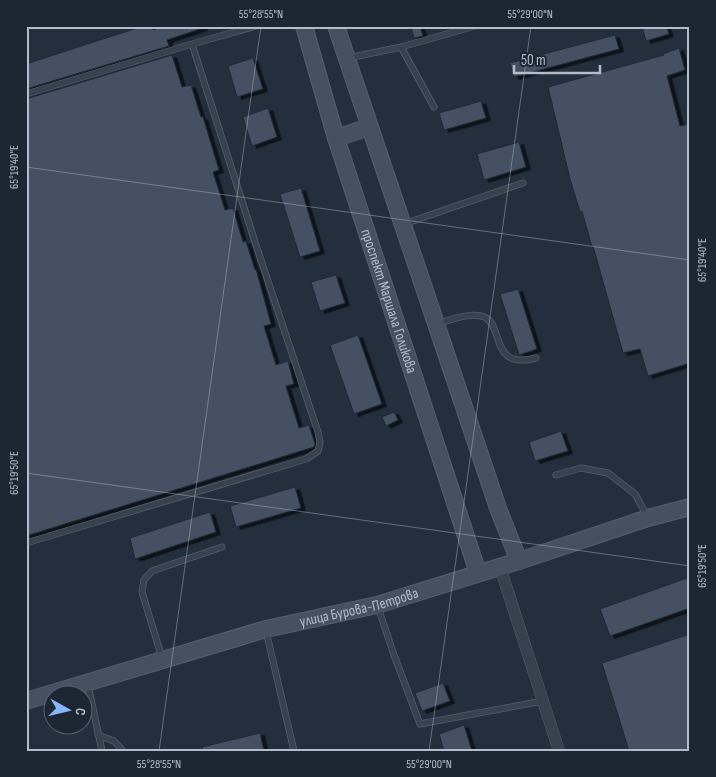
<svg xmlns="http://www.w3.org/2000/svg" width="716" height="777" viewBox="0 0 716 777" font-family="'Sofia Sans Condensed',sans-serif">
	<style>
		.building { fill: #455162; stroke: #1f2835; filter: url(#shadow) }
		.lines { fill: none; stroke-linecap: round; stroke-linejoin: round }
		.service-casing { stroke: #565f6c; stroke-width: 7 }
		.minor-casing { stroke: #565f6c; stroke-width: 12 }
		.secondary-casing { stroke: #565f6c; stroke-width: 18 }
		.service { stroke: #38414e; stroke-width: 5.5 }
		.minor { stroke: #38414e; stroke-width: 11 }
		.secondary { stroke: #465061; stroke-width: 16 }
		.ticks { fill: none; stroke: #b4bcc9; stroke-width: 1; stroke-opacity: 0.45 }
		.labels { text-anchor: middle; stroke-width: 4; stroke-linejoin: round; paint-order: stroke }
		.street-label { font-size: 15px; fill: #b4bcc9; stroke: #1d2633 }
		.neatline { fill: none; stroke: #b4bcc9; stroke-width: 2 }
		.ticks-label { font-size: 12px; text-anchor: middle; fill: #b4bcc9 }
	</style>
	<defs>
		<filter id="shadow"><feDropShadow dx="4.5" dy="2.5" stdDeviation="0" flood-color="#0009"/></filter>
	</defs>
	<rect width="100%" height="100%" fill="#242f3e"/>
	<path class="building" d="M143,26H152L153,30L163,26H202L203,28L167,40L169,46L26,89V64Z
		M411,26H420L423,36L414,38Z
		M642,26H666L669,34L646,41Z
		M615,35L619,49L514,77L510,63Z
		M679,48L685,70L667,76L680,126L690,124V363L648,376L640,349L623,353L593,246L592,247L582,211L580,212L570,179L548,87L664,55L663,54Z
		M172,55L182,87L191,85L201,117H203L219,170L213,172L225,210L233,208L243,242L246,241L255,270L256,269L271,324L264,326L276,365L288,361L294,384L286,386L299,428L309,425L315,444L314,447L26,536V99Z
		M253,58L263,89L237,97L228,66Z
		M481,101L486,118L444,130L439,113Z
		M268,108L277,137L252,146L243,117Z
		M519,142L526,167L484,180L477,154Z
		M301,188L320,251L300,257L280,194Z
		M336,275L345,303L320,311L311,282Z
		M518,289L537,349L519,355L500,294Z
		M358,335L382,404L354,414L330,345Z
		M394,412L398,420L386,426L382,417Z
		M561,431L568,451L535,461L529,442Z
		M295,487L301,508L236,527L230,506Z
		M210,512L216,532L135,559L130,538Z
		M690,577V608L610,636L600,609Z
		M690,634V751H629L602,663Z
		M443,683L450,701L422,711L415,693Z
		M464,725L472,751H444L439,734Z
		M260,733L264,751H203L202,747Z"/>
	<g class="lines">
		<defs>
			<path id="service" d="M401,47L434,107
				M348,58L401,47L475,26
				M26,94L192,44
				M404,224L523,183
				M438,323C451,320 468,313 481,316C506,321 487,371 536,358
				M556,475L581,468L608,473L635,494L647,516
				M26,543L306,459L318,451L320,442L318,432L255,242L192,44L256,26
				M378,607L394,655L420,724L543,701
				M266,631L294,751
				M162,658L142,592L144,580L152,571L222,547
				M88,685L102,751
				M98,735L114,741L123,751"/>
			<path id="minor" d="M500,567L559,751"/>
			<g id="secondary">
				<path id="s1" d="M304,26L336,138L478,573"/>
				<path d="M336,26L499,511L519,561"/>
				<path d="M336,138L369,127"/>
				<path id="s2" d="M26,701L266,629L377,605L519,561L648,518L690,507"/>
			</g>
		</defs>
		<use href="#service" class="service-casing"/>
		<use href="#minor" class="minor-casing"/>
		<use href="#secondary" class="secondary-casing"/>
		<use href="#service" class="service"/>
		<use href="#minor" class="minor"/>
		<use href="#secondary" class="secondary"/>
	</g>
	<path class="ticks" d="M26,167L690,260M26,473L690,566M159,751L261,26M429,751L531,26"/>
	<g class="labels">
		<g class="street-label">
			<text dy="5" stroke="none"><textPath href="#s1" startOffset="288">проспект Маршала Голикова</textPath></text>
			<text dy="5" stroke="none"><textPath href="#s2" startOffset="346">улица Бурова-Петрова</textPath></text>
		</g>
	</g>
	<rect width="716" height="777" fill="none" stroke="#1d2633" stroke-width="55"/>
	<g transform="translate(68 710) rotate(98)"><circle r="24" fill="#1d2633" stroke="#59626f"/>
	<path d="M0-4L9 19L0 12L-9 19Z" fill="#8ab4f8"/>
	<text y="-8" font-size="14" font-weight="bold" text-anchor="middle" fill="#b4bcc9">С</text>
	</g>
	<path d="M514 65v8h86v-8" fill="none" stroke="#b4bcc9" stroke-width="2.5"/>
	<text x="521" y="65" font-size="15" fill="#b4bcc9" stroke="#1d2633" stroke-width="4" paint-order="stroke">50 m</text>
	<rect x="28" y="28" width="660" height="722" class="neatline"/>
	<g class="ticks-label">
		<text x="261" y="18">55°28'55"N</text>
		<text x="530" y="18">55°29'00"N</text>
		<text transform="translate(14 167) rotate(-90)" y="4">65°19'40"E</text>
		<text transform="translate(702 260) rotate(-90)" y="4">65°19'40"E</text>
		<text transform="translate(14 473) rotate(-90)" y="4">65°19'50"E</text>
		<text transform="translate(702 566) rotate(-90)" y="4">65°19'50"E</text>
		<text x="159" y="768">55°28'55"N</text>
		<text x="429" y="768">55°29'00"N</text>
	</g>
</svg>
